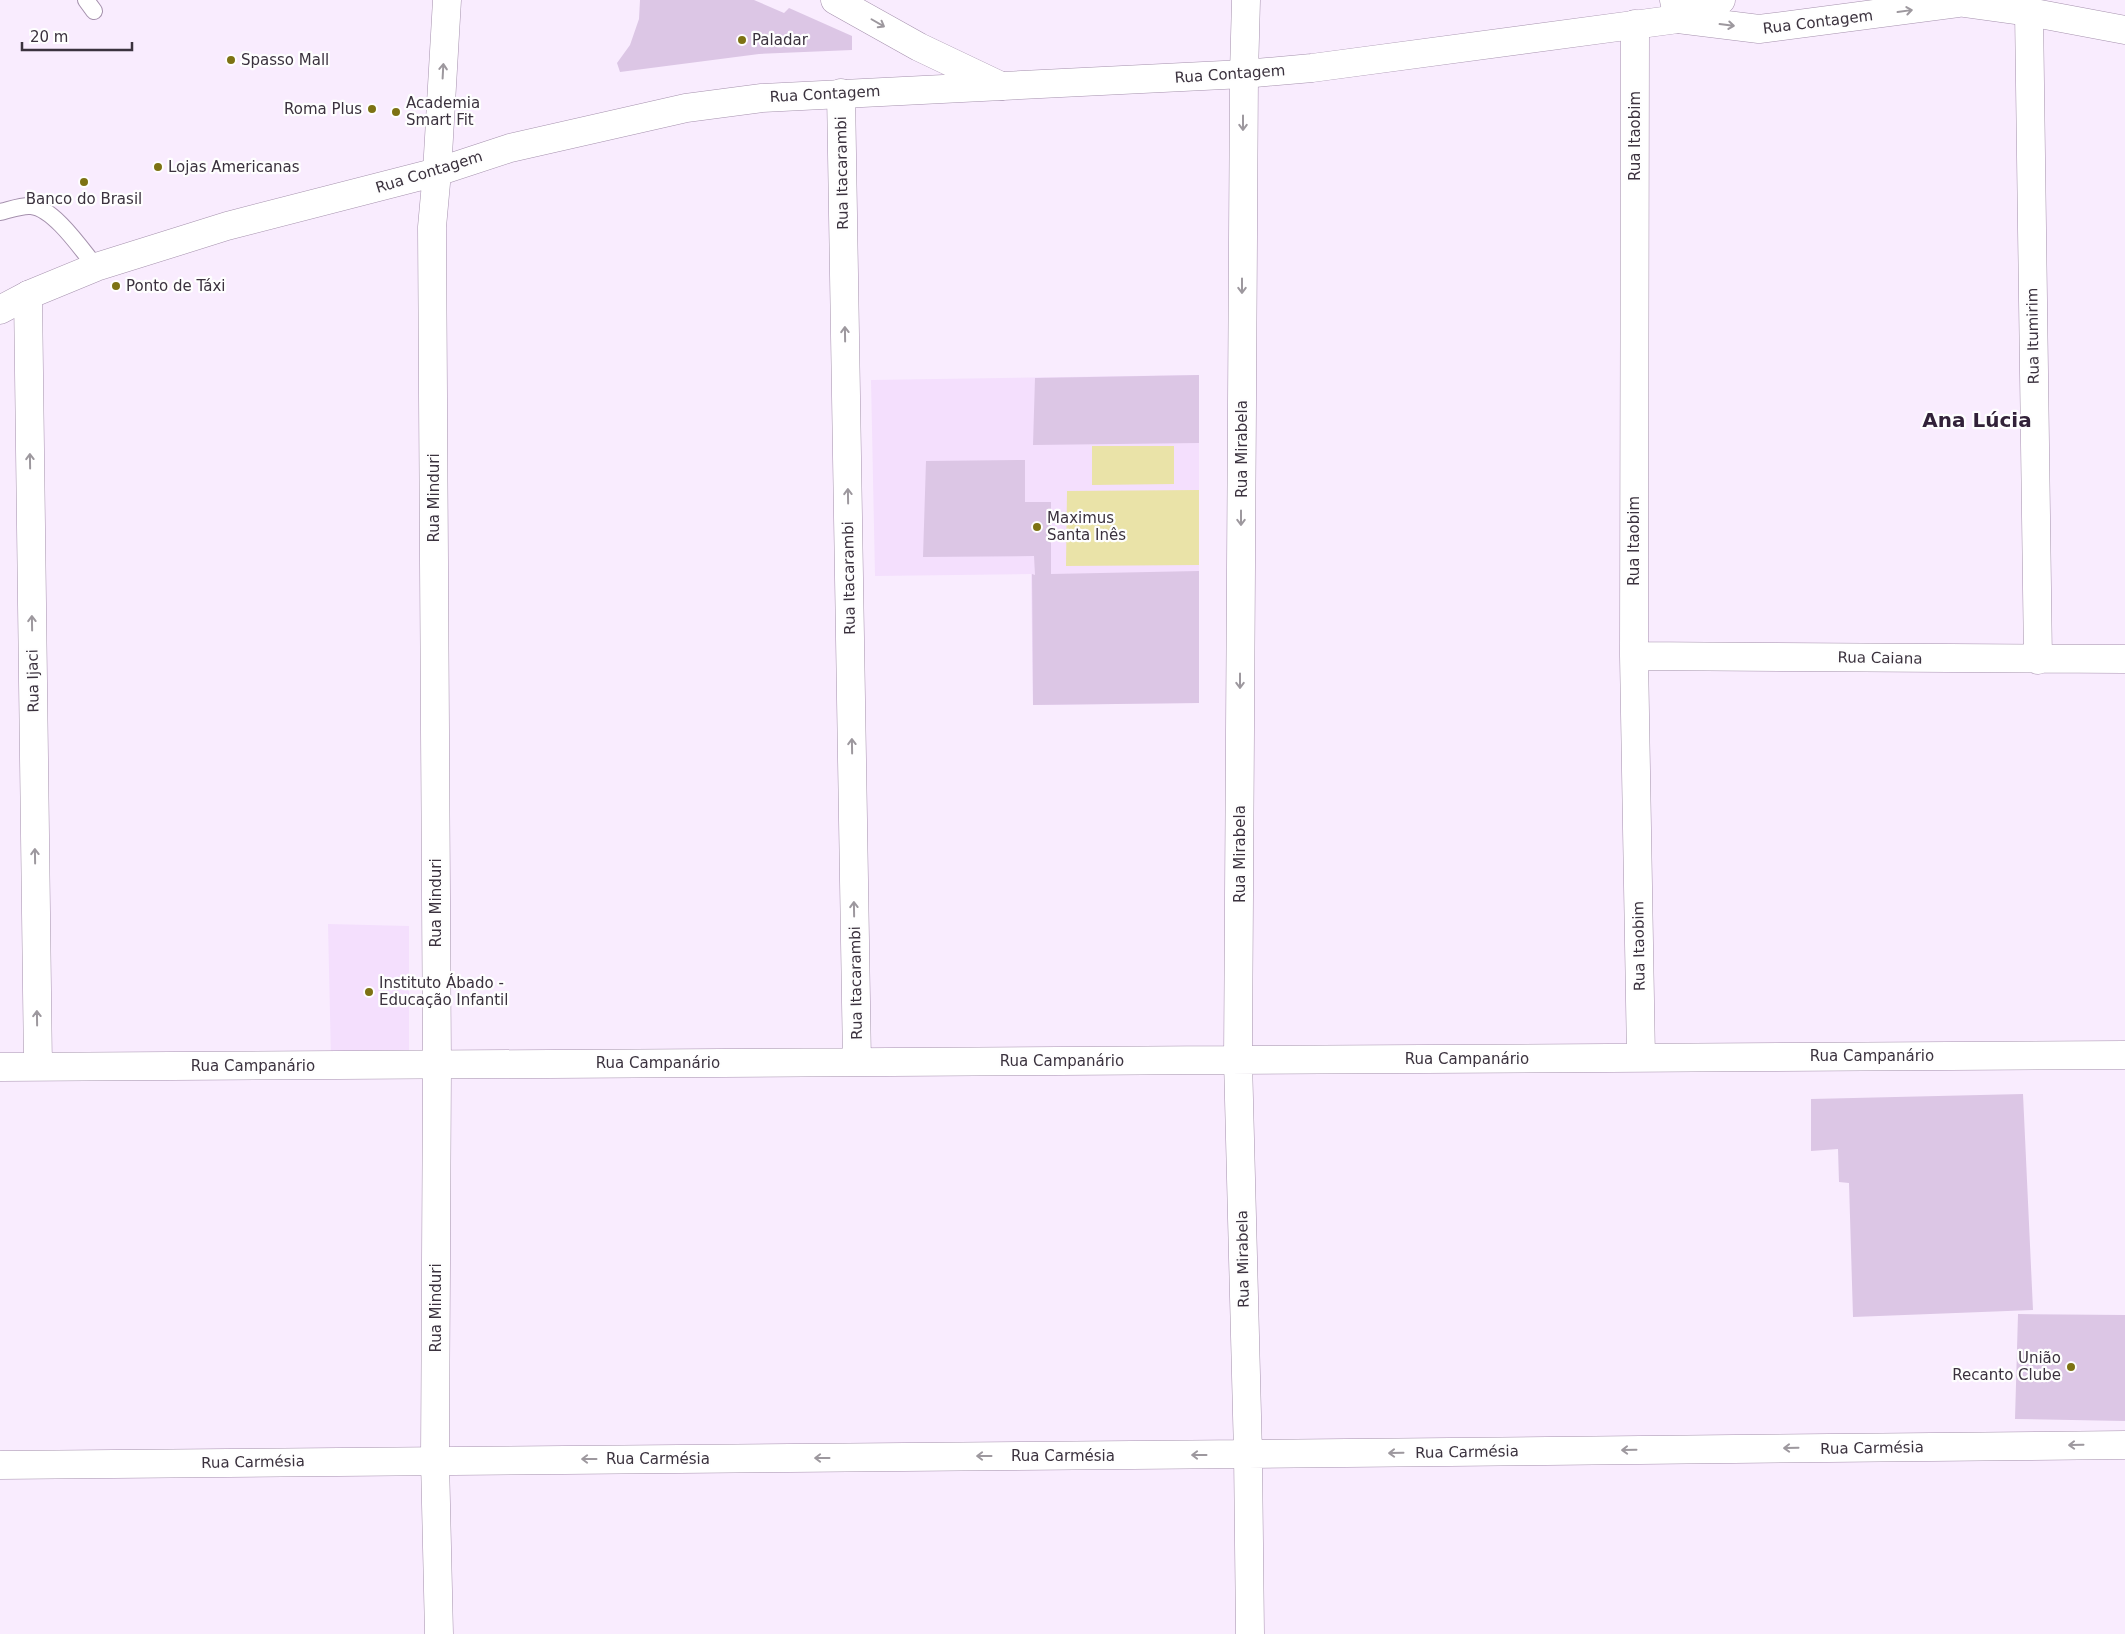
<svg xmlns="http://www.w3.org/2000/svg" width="2125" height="1634" viewBox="0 0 2125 1634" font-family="'DejaVu Sans',sans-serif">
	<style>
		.built { fill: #f4dffd }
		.green { fill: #eae3a8 }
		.building { fill: #dcc6e5 }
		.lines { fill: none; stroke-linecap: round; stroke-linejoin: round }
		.service-casing { stroke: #a591ad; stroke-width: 18 }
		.minor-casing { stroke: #a591ad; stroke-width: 29 }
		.tertiary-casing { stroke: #a591ad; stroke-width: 29 }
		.service { stroke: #fff; stroke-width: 16 }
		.minor { stroke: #fff; stroke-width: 28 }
		.tertiary { stroke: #fff; stroke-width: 28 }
		.oneway { stroke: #9d989e }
		.poi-dot { fill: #7d7213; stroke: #fefefe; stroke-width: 2 }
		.labels { text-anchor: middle; stroke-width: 4.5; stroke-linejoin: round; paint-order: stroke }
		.street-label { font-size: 15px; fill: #3b323e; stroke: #fefefe }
		.poi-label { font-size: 15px; fill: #3b323e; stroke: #fefefe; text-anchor: start }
		.district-label { font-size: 20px; font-weight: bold; fill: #322239; stroke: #fefefe }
	</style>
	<rect width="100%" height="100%" fill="#f9ecfe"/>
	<path class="built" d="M1199,375V703L1033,705L1031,574L875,576L871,380Z
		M328,924L409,926V1065L331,1059Z"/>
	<path class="green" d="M1092,446H1174V484L1092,485Z
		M1199,490V565L1066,566L1067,491Z"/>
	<path class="building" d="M640,0H754L784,13L789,8L852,36V50L759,54L620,72L617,63L630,45L639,19Z
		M1199,375V443L1033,445L1035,378Z
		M1025,460V502H1051V574L1199,571V703L1033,705L1032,574L1035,575L1034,556L923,557L926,461Z
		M2023,1094L2033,1310L1853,1317L1849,1183L1839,1182L1838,1149L1811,1151V1099Z
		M2018,1314L2125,1315V1421L2015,1419Z"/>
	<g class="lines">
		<defs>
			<path id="service" d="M86,0L94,11
				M0,212C9,210 22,205 31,206C54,208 82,250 96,267"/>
			<path id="minor" d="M835,0L919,47L1001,86
				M1246,0L1244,74L1238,1060L1248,1454L1250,1634
				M1674,0L1678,19
				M2029,12L2038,660
				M1635,24L1634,656L1641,1058
				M841,93L857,1062
				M437,172L447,0
				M28,295L38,1067
				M1634,656L2125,659
				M0,1067L2125,1055
				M0,1465L1248,1454L2125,1445"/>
			<path id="tertiary" d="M1942,0L2029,12L2125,30
				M1678,19L1721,0
				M437,172L432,227L437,1065L435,1460L439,1634
				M0,310L28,295L96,267L227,226L437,172L510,148L686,108L762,98L1244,74L1312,68L1678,19L1759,29L1958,3"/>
		</defs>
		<use href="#service" class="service-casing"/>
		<use href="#minor" class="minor-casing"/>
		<use href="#tertiary" class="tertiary-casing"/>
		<use href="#service" class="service"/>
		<use href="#minor" class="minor"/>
		<use href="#tertiary" class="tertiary"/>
	</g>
	<defs><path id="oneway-shaft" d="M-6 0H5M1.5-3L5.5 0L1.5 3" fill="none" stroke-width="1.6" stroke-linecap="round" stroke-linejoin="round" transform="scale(1.25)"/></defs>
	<g class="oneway">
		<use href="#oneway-shaft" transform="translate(1905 11) rotate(-8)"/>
		<use href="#oneway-shaft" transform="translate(878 23) rotate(30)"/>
		<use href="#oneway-shaft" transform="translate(1727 25) rotate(7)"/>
		<use href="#oneway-shaft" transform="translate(443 71) rotate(-87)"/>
		<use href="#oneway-shaft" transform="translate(1243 123) rotate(90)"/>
		<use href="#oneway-shaft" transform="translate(1242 286) rotate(90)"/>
		<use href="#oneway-shaft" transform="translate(845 334) rotate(-91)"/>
		<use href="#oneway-shaft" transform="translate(30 461) rotate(-91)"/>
		<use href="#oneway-shaft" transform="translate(848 496) rotate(-91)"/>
		<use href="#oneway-shaft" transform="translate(1241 518) rotate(90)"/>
		<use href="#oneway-shaft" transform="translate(32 623) rotate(-91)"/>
		<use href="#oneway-shaft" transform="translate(1240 681) rotate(90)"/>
		<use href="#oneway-shaft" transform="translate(852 746) rotate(-91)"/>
		<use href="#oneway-shaft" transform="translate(35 856) rotate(-91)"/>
		<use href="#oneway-shaft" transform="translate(854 909) rotate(-91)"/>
		<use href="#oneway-shaft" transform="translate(37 1018) rotate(-91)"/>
		<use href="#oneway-shaft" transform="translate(2076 1445) rotate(179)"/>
		<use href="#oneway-shaft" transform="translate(1791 1448) rotate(179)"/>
		<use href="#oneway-shaft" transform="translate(1629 1450) rotate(179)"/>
		<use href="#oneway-shaft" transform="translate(1396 1453) rotate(179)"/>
		<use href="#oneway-shaft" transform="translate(1199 1455) rotate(180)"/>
		<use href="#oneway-shaft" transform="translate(984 1456) rotate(180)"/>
		<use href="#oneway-shaft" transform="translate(822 1458) rotate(180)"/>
		<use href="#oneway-shaft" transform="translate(589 1459) rotate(180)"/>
	</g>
	<g class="poi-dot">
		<circle cx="742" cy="40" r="5"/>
		<circle cx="231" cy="60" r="5"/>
		<circle cx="372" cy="109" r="5"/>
		<circle cx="396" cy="112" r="5"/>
		<circle cx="158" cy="167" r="5"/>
		<circle cx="84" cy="182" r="5"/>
		<circle cx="116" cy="286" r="5"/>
		<circle cx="1037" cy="527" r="5"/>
		<circle cx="369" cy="992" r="5"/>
		<circle cx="2071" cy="1367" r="5"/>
	</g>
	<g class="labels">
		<g class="street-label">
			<text transform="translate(1818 22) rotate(-7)" y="5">Rua Contagem</text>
			<text transform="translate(1230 74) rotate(-4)" y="5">Rua Contagem</text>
			<text transform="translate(825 94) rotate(-3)" y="5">Rua Contagem</text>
			<text transform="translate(1635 136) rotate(-90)" y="5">Rua Itaobim</text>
			<text transform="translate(429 172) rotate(-17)" y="5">Rua Contagem</text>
			<text transform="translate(842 173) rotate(-91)" y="5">Rua Itacarambi</text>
			<text transform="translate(2033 336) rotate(-91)" y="5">Rua Itumirim</text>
			<text transform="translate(1242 449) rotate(-90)" y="5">Rua Mirabela</text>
			<text transform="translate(434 498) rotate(-90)" y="5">Rua Minduri</text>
			<text transform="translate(1634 541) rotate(-90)" y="5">Rua Itaobim</text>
			<text transform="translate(849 578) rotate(-91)" y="5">Rua Itacarambi</text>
			<text transform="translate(1880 658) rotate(1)" y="5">Rua Caiana</text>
			<text transform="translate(33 681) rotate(-91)" y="5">Rua Ijaci</text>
			<text transform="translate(1240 854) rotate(-90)" y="5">Rua Mirabela</text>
			<text transform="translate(436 903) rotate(-90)" y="5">Rua Minduri</text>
			<text transform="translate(1639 946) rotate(-91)" y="5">Rua Itaobim</text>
			<text transform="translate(856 983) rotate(-91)" y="5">Rua Itacarambi</text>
			<text x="1872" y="1061">Rua Campanário</text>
			<text x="1467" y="1064">Rua Campanário</text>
			<text x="1062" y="1066">Rua Campanário</text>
			<text x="658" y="1068">Rua Campanário</text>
			<text x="253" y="1071">Rua Campanário</text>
			<text transform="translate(1243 1259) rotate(-91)" y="5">Rua Mirabela</text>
			<text transform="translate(436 1308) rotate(-90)" y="5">Rua Minduri</text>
			<text transform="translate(1872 1448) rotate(-1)" y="5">Rua Carmésia</text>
			<text transform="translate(1467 1452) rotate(-1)" y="5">Rua Carmésia</text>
			<text x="1063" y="1461">Rua Carmésia</text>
			<text x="658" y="1464">Rua Carmésia</text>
			<text transform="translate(253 1462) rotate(-1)" y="5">Rua Carmésia</text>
		</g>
		<g class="poi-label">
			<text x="752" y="45">Paladar</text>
			<text x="241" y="65">Spasso Mall</text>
			<text x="406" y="108">Academia<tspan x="406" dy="17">Smart Fit</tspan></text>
			<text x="362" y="114" text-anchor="end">Roma Plus</text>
			<text x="168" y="172">Lojas Americanas</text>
			<text x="84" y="204" text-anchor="middle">Banco do Brasil</text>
			<text x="126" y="291">Ponto de Táxi</text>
			<text x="1047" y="523">Maximus<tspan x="1047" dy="17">Santa Inês</tspan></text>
			<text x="379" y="988">Instituto Ábado -<tspan x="379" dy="17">Educação Infantil</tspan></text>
			<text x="2061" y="1363" text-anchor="end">União<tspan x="2061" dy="17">Recanto Clube</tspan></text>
		</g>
		<g class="district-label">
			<text x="1977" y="427">Ana Lúcia</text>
		</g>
	</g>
	<path d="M22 42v8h110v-8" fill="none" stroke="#3b323e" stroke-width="2.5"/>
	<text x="30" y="42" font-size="15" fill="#3b323e" stroke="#fefefe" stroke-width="4" paint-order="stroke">20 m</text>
</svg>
